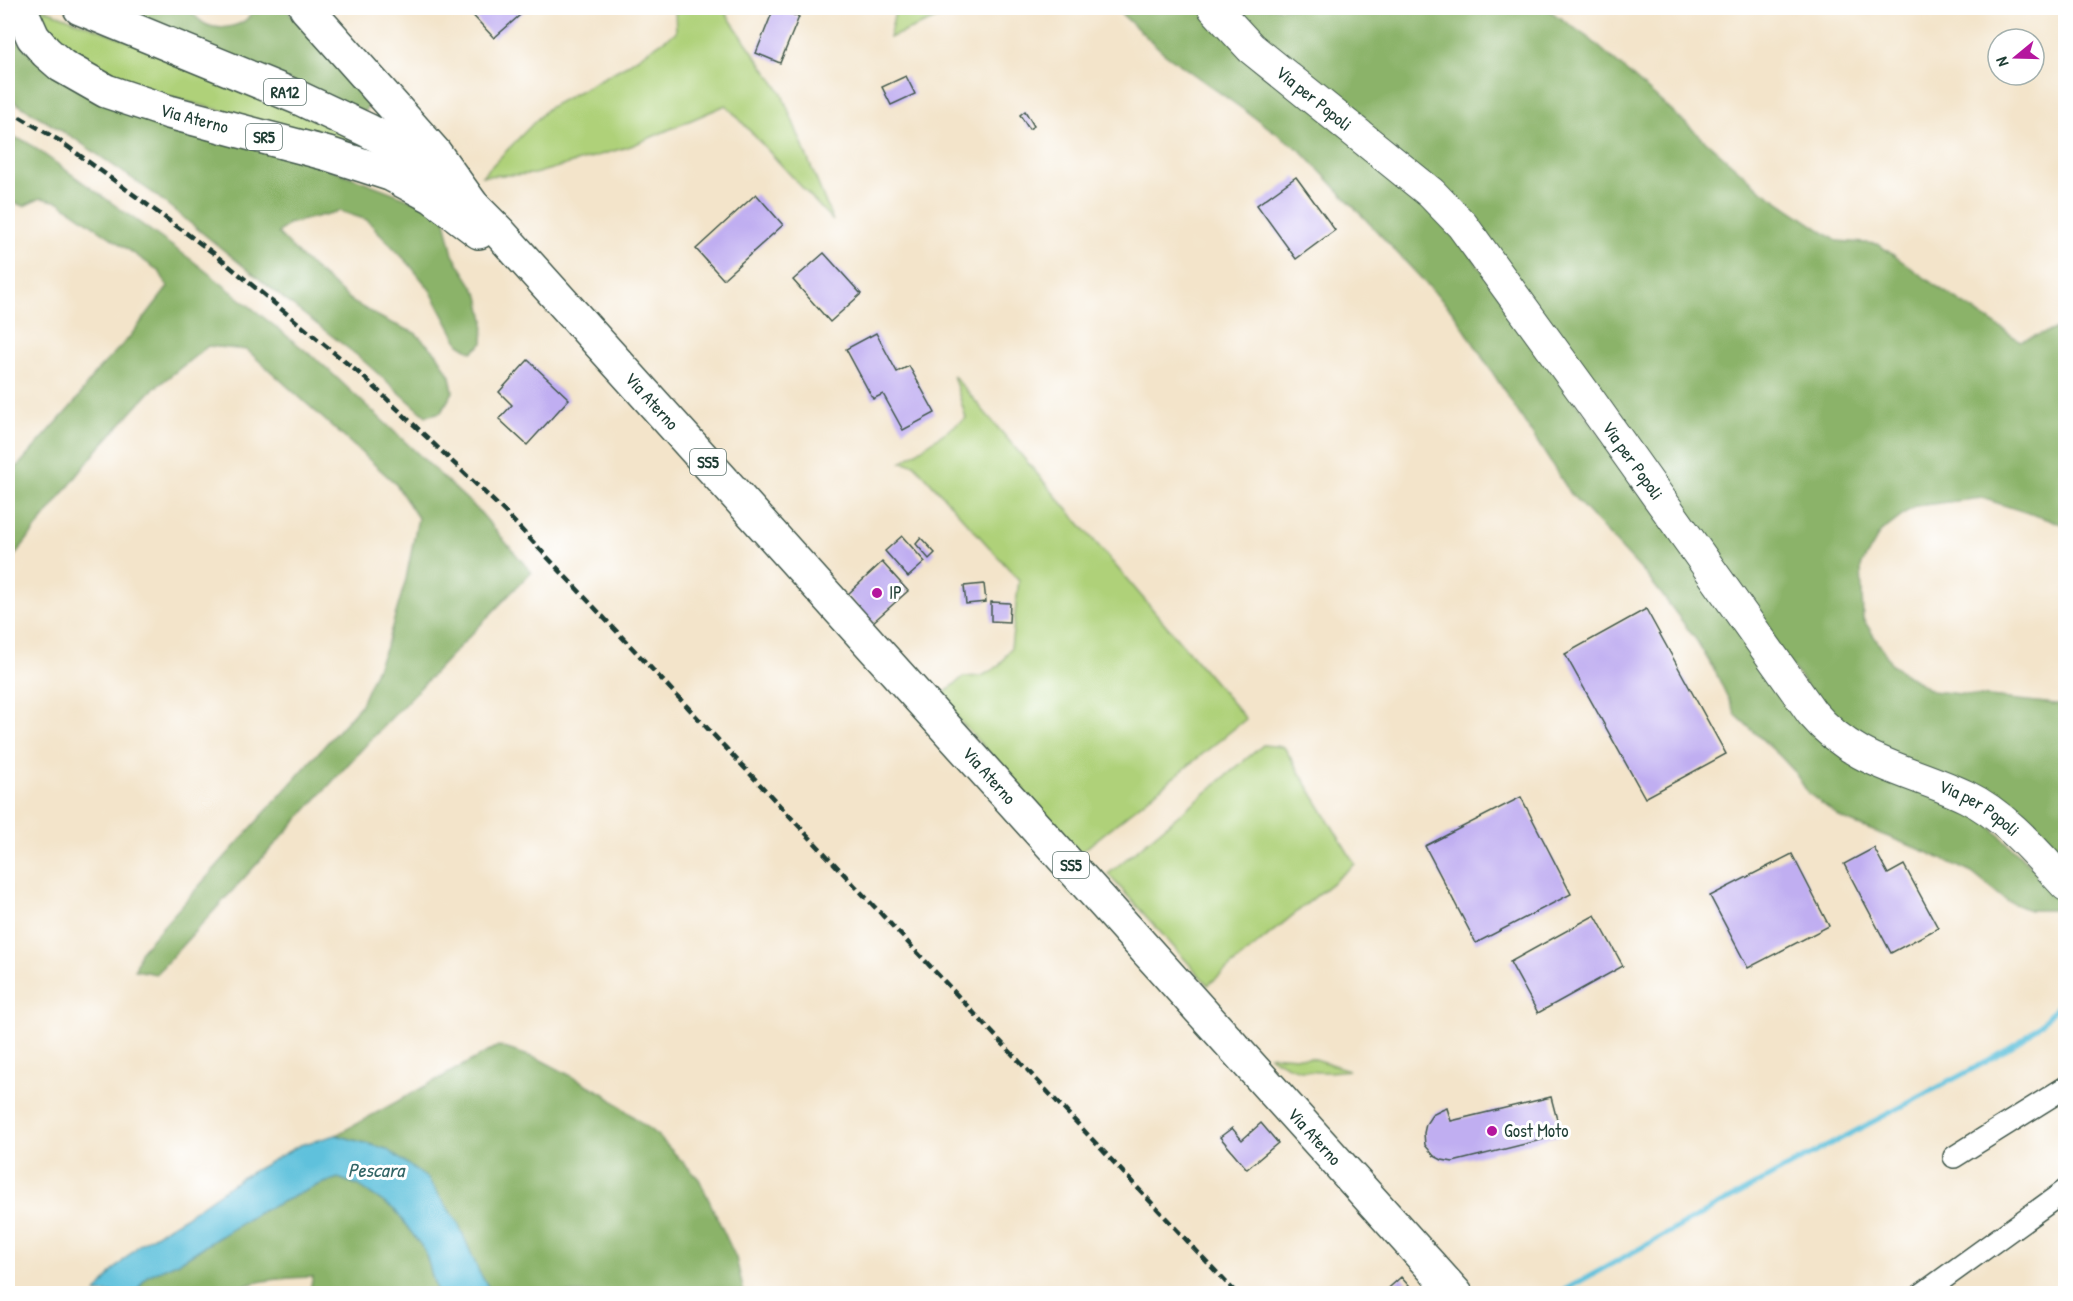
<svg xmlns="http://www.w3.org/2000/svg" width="2073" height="1301" viewBox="0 0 2073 1301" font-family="'Patrick Hand',sans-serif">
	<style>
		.green { fill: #afd179; stroke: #678756; stroke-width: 1.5 }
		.forest { fill: #8bb369; stroke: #55784e; stroke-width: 1.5 }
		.water { fill: #5ec1dc; stroke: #3e7f88; stroke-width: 1.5 }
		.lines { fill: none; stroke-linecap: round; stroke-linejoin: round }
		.stream { stroke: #5ec1dc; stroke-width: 5 }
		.building { fill: #c0aef1 }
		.street-casing { stroke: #3f564a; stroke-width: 24 }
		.secondary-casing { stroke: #3f564a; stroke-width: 34 }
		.primary-casing { stroke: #3f564a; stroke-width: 36 }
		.highway-casing { stroke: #3f564a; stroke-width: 36 }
		.street { stroke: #fff; stroke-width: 21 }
		.secondary { stroke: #fff; stroke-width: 32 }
		.primary { stroke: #fff; stroke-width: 33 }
		.highway { stroke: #fff; stroke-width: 33 }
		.rail { stroke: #1f3d34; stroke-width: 4.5; stroke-dasharray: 9 4.5; stroke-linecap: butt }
		.poi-dot { fill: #b5179e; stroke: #fff; stroke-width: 2 }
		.labels { text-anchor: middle; stroke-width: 6; stroke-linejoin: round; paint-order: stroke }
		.shield { fill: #fff; stroke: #627771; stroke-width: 1.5 }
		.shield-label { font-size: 16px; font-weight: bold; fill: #1f3d34 }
		.street-label { font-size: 18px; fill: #1f3d34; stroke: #fff }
		.poi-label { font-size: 18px; fill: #1f3d34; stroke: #fff; text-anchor: start }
		.water-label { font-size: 20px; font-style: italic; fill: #326566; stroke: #fff }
	</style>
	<rect width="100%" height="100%" fill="#fff"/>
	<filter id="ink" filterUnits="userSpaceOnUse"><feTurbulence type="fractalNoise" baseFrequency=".0167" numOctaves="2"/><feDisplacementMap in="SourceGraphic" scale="12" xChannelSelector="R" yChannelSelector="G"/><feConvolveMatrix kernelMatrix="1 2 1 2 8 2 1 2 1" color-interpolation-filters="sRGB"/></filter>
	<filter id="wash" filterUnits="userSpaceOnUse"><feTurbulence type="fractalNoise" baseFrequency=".008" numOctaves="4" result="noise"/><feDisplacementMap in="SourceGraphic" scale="24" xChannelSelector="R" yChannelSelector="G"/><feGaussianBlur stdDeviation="1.35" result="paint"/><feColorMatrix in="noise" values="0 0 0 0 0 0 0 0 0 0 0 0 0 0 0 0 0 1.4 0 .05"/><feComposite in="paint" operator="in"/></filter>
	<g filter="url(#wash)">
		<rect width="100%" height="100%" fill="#f3e4ca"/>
		<path class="green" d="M35,8H41L137,44L350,135V144L107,81L54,43Z
			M675,8H722L781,92L833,221L726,105L631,146L534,174L482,176L548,108L625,66L676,32Z
			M896,8H963L889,38Z
			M953,375L1246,719L1080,853L939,698L963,677L982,676L999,666L1011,648L1019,580L914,464L902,462L966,418Z
			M1263,745L1284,747L1355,864L1208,985L1108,874Z
			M1269,1055L1311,1058L1349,1070C1319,1074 1294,1074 1269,1055Z"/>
		<path class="forest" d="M115,8H186C192,12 198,20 205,24C221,32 249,26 254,8H285L365,91C369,99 371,104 364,112Z
			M1115,8H1203L1454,232L1785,692L1980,816L2058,893L2054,910H2029L2007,901L1972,873L1929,853L1843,819L1808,793L1794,771L1781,757L1736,715L1716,673L1697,641L1663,596L1647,576L1571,494L1454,313L1300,150L1164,53Z
			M1227,8H1546L1590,39L1760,189L1837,241L1878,244L1936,286L2020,341L2065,326V525L1982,498L1915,506L1880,533L1861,566L1863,619L1893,666L1932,691L2065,705V871L1832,722L1563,347Z
			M8,32L38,60L260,142L443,212L453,255L479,296L484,320L483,343L472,352L459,344L430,290L410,265L367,220L340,211L288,224L278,233L302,258L354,303L387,321L415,333L437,354L450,376L453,392L441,412L426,416L358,356L284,299L153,193L75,139L8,98Z
			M8,136L25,141L193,261L322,364L480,512L531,572L375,735L156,974L135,970L140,952L360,706L386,647L406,579L418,518L395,483L247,350L208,346L150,392L98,449L8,564V477L76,401L94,374L128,339L168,287L159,271L59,202L41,198L24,206L8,201Z
			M498,1046L541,1060L603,1093L658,1136L699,1179L736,1258L744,1293H492L479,1272L458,1223L386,1149L336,1135Z
			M338,1178L358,1185L395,1210L425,1251L437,1293H309L313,1277C285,1278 252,1279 228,1293L135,1294L147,1276L181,1261L256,1214L316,1186Z"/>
		<path class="water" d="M336,1135L386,1149L428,1179L458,1223L479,1272L492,1293H437L425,1251L395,1210L358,1185L338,1178L316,1186L256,1214L181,1261L147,1276L135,1293H96L114,1270L140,1244L185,1217L241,1178L300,1145Z"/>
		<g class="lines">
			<path class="stream" d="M1557,1294L1795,1163L1984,1063L2023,1039L2040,1025L2066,997"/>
		</g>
		<g id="blocks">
			<path class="building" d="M466,8H528L494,38Z
				M774,8L799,17L780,63L756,53Z
				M906,76L915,94L891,105L882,87Z
				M1025,111L1034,126L1029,129L1020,115Z
				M1296,177L1335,230L1296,259L1257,205Z
				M756,194L783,225L723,279L696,249Z
				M824,253L861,294L830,322L793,280Z
				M876,333L897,372L909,366L935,413L903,430L883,394L873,399L846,349Z
				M528,360L569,399L527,445L499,419L512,405L499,392Z
				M902,536L925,562L908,577L885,551Z
				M921,538L935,553L929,559L916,544Z
				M882,562L908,591L872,623L847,595Z
				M984,584L986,602L966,604L964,586Z
				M991,602L1010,603L1009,622L991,621Z
				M1646,609L1726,754L1645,798L1565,654Z
				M1521,797L1571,894L1476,943L1425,846Z
				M1874,848L1888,874L1904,865L1938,928L1891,953L1844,864Z
				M1792,854L1829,926L1748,968L1710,896Z
				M1595,915L1623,966L1538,1013L1510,962Z
				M1551,1097L1561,1135L1453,1162L1442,1160L1434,1156L1425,1145L1424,1133L1426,1124L1432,1115L1442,1110L1447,1108L1451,1121Z
				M1261,1123L1278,1143L1247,1169L1220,1137L1232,1128L1242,1140Z
				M1401,1277L1416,1294H1382Z"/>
		</g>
	</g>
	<g filter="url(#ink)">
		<use href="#blocks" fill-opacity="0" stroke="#3f564a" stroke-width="1.5"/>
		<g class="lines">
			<defs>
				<path id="street" d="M1954,1157L2066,1087
					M1922,1294L2066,1190"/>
				<g id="secondary">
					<path id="s1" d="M1214,8L1251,48L1431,193L1462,225L1590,401L1812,713C1856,765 1909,769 1967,797C2006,816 2037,854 2066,885"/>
				</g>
				<g id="primary">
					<path id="s2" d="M20,8L33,37L46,52L62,66L106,91L169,112L328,154L390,174L433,197L479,232"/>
					<path id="s3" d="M306,8L435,153L473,206L500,233L1456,1294"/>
				</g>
				<path id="highway" d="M80,8L299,98L367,130L392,143L419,161L473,206"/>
			</defs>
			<use href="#street" class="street-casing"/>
			<use href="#secondary" class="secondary-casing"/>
			<use href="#primary" class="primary-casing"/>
			<use href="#highway" class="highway-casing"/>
			<use href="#street" class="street"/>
			<use href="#secondary" class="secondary"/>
			<use href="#primary" class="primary"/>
			<use href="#highway" class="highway"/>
			<path class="rail" d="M8,110L60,141L212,252L366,379L504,511L1237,1294"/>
		</g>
	</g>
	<g class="poi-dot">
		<circle cx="877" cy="593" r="6"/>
		<circle cx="1492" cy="1131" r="6"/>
	</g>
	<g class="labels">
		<g class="shield">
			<rect x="264" y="79" width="42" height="26" rx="4.5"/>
			<rect x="246" y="124" width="36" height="26" rx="4.5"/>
			<rect x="690" y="449" width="36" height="26" rx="4.5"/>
			<rect x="1053" y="852" width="36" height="26" rx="4.5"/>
		</g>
		<g class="shield-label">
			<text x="285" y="98">RA12</text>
			<text x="264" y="143">SR5</text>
			<text x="708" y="468">SS5</text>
			<text x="1071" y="871">SS5</text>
		</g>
		<g class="street-label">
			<text dy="6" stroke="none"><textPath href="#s1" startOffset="135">Via per Popoli</textPath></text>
			<text dy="6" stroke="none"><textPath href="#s2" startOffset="216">Via Aterno</textPath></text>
			<text dy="6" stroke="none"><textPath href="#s3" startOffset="524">Via Aterno</textPath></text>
			<text dy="6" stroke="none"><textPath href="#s1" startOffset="621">Via per Popoli</textPath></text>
			<text dy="6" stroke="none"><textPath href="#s3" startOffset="1028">Via Aterno</textPath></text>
			<text dy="6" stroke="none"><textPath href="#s1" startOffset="1125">Via per Popoli</textPath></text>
			<text dy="6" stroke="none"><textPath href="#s3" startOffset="1514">Via Aterno</textPath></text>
		</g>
		<g class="poi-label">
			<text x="889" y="599">IP</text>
			<text x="1504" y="1137">Gost Moto</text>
		</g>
		<g class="water-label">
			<text x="376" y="1177">Pescara</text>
		</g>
	</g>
	<rect width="2073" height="1301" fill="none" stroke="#fff" stroke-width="30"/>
	<g transform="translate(2016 57) rotate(251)"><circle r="28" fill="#ffffff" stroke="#a5b1ae" stroke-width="1.5"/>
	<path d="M0-4.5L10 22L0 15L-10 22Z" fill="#b5179e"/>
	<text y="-9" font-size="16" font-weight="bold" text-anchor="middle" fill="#1f3d34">N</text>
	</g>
</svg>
